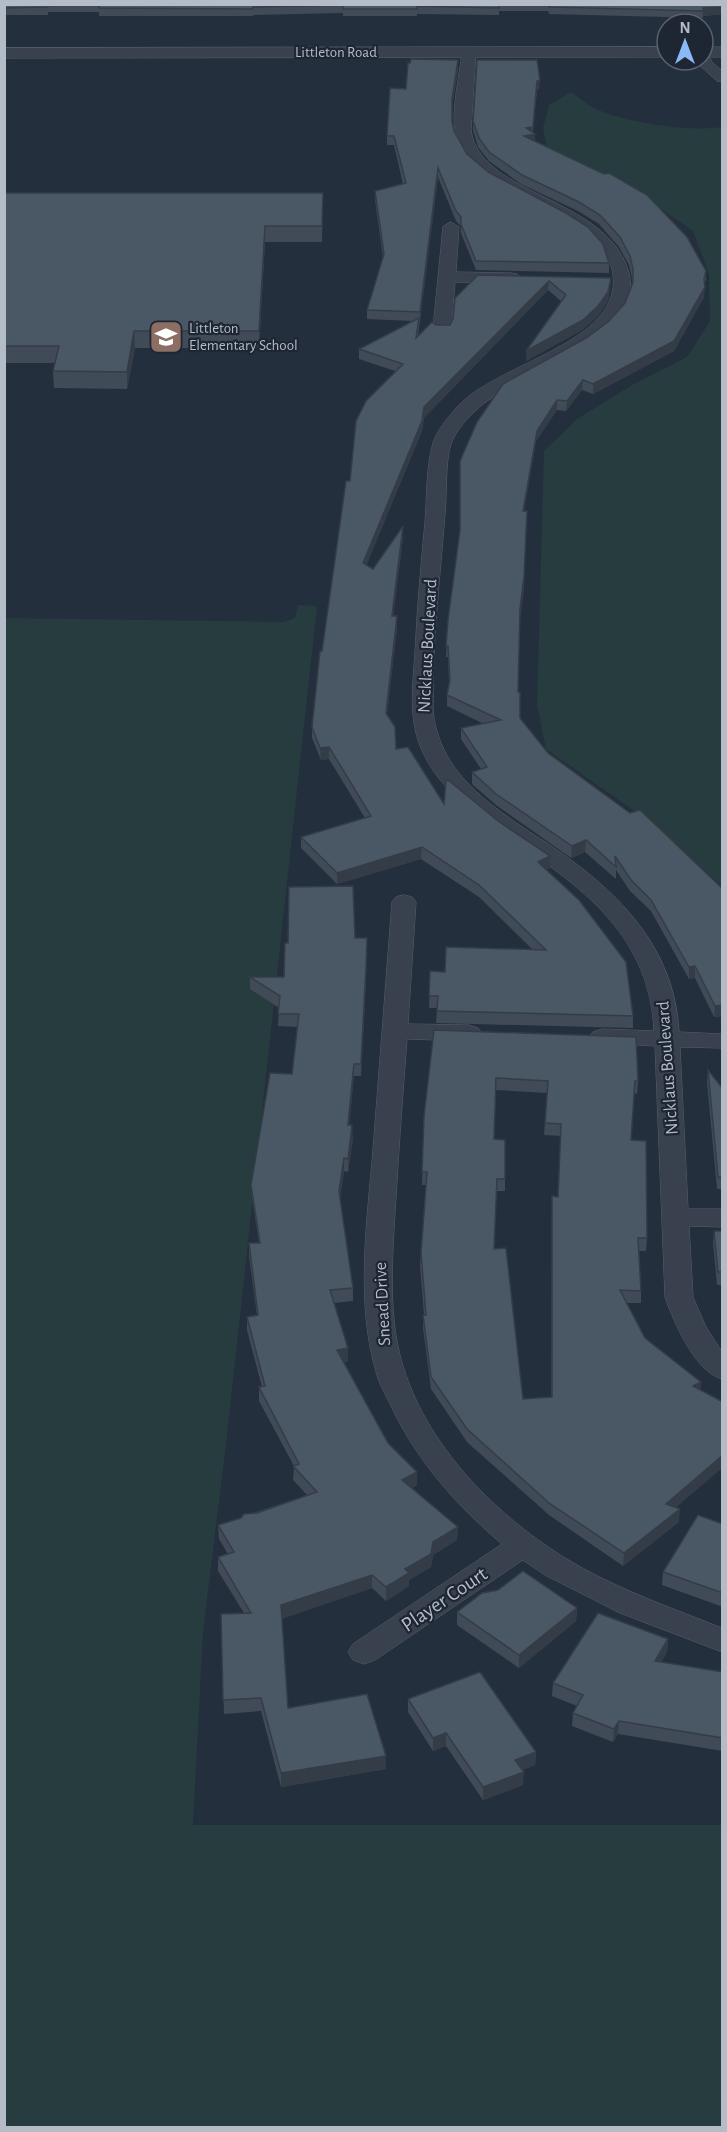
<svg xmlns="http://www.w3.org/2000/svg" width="727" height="2132" viewBox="0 0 727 2132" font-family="'Alegreya Sans',sans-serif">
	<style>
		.green { fill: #263c3e }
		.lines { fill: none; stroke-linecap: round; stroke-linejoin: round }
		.minor-casing { stroke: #565f6b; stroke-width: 1 }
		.tertiary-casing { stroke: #565f6b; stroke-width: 1 }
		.minor { fill: #38414d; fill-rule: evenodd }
		.tertiary { fill: #38414d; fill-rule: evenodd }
		.wall { fill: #404b57; fill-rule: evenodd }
		.shaded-wall { fill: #343d47 }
		.building { fill: #4a5765; stroke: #343d47; stroke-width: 1.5; fill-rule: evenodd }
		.labels { text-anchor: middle; stroke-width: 4.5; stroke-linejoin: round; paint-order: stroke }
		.far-street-label { font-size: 15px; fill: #b4bcc8; stroke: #1d2632 }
		.far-poi-label { font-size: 15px; fill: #b4bcc8; stroke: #1d2632; text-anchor: start }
		.street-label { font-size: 18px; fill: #b4bcc8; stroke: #1d2632 }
		.near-street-label { font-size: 21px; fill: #b4bcc8; stroke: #1d2632 }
	</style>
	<rect width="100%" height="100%" fill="#242f3d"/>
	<path class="green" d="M571,92C579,97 586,104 594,108C625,123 689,132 722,127V886L644,818L546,749L537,705L544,451L577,419L632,385L687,357L710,321L709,274L693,231L627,186L548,154L543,128L549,105Z
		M298,605L317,606L226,1445L203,1632L193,1825H722V2127L5,2128V618L284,622L295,618Z"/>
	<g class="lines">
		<defs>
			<path id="minor" d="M469,48L476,52L471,130C479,192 591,196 623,258C628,267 632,280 630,292C619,353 511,372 471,415C463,423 455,433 451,444C445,462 447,494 445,514C440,578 432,644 433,708C433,719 437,733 441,743C458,785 500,812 536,836C609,883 674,940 679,1032L722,1034V1048L680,1047L688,1209H722V1227L689,1226L693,1297L706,1327L722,1352V1379C694,1371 674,1322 665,1297L655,1046L593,1042L589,1037L593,1032L602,1029L654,1031C650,939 587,890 516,843C477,817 433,786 418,740C409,711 413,683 415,653C417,609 421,565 425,522C427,498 426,470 432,447C435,432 449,416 459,405C497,366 600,346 612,293C627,229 524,206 487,179C473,169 462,155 457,139C449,117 460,76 462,52Z
				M703,54L708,55L712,62L722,71V82L717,81L698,64L696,60H703Z
				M451,222L459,227L456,272L511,273L517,274L520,278L517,282L511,283L455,282L451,329L448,333H436L433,329L443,227Z
				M404,895L412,897L416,902L408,1024L469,1025L478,1028L482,1033L478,1038L469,1041L407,1039C403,1092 399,1144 396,1197C393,1246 388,1304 399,1351C419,1438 491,1512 565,1558C614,1588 669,1607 722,1628V1652L620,1613L545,1575L523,1560L375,1660L364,1664L353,1660L348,1652L353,1644L502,1544C456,1505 418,1462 392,1408C387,1397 380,1386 377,1375C355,1304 367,1223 373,1150C379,1067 386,985 392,902L396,897Z"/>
			<path id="tertiary" d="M667,47V57L4,58V48Z
				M703,47H722V57H703Z"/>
		</defs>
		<use href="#minor" class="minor-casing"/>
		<use href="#tertiary" class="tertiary-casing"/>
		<use href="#minor" class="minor"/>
		<use href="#tertiary" class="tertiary"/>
	</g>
	<path class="wall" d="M4,4H723V14L703,16V18L549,14L548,11H499V15L417,14V16H343V13L253,15L254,16H99V12H48V15H4Z
		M477,60L539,89L537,90L533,132L535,141L706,271V280L704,285V297L674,351L593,394L582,390L566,411L557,410L536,441L524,511L526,521L524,587L520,619L518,692L520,718L548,753L723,889V1016L714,1017L695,978L689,979L651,911L630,891L616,870V879L585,852L571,858L496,805L472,784V772L481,769L461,739V728L484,724L447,706V695L449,683L448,657H446L448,620L586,338L608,322L625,303L632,283V278L629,265L619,247L599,224L578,211L521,184L489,161L478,147L473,130Z
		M458,69L452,107V121L454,131L467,154L488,172L609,263V273L476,270L461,233V226L456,221L438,177L418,336L436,325H450L478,275L611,278L610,287L608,301L598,316L582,330L526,361V351L561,301L548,290L424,418L422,431L366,565L373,569L403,526V537L393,616H397V627L387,714L396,749L444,804L550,868L546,869L633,1016V1028L436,1023L437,1008H429L430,971L445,972L533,950L479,897L421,859L337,884L301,848V837L365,818L329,759L321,760L312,738V727L322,651L350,481L395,371L359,359V349L412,321L367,319V310L383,257L375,200V191L403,184L394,145H387V136L406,89Z
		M4,193H323L322,242H265L259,348H135L127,389L54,388L53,371L55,363H4Z
		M355,938L366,979L361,1076H354L349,1125L353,1138L348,1172L344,1171L340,1198L353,1288V1301L334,1303L348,1361L343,1362L388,1443L417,1472V1485L412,1488L458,1527L457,1540L433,1555L431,1567L409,1580V1586L386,1601L372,1588L282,1618L288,1708L386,1769L281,1787L261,1711L224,1714L221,1614L244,1613L218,1571V1557L228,1554L219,1539L218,1525L307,1495L293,1480L294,1466L259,1401V1387H262L247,1330V1317L257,1315L249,1256V1243H259L252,1198L251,1185L292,1074L297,1027L278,1026L279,1008L250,989V977H284Z
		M434,1030L638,1081L637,1094L634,1093L631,1140L647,1238L646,1251H639L641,1291V1303H627L645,1338L701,1382L700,1390L723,1467L676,1507L679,1522L623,1566L549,1515L467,1442L431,1389L423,1328V1315H424L420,1266L426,1185H422L424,1116ZM496,1090L547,1093L544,1135L561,1136L558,1197L552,1196V1209L551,1397L523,1399L494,1249L496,1191H505V1179L494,1139Z
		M708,1070L723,1089V1189H717L707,1082Z
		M714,1231H723V1285H717L713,1243Z
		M723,1524V1607L662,1585L663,1572Z
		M577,1608L576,1621L519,1668L457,1625V1612Z
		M668,1639L667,1652L661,1662L723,1672V1751L618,1734L613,1742L572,1726L573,1713L577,1706L552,1696L553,1683Z
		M408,1699L536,1752L535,1765L522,1770L523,1785L483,1800L446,1746L433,1751L408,1712Z"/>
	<path class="shaded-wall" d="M723,7V14L703,16V8Z
		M458,60V69L452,107V99Z
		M540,80L539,89L537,90L532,134H535V143L523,145L526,128L537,81Z
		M438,168V177L420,322V312Z
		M265,226V242L259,348V331Z
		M611,278L608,301L598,316L582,330L526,361V351Z
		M549,281L548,290L424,418L422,431L363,574V563L424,407Z
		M705,287L704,297L674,351L593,394V384Z
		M134,331L135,348L127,389V372Z
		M583,380L582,390L566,411L567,401Z
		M557,400V410L536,441L522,521L523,511L537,431Z
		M527,511L524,587L520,619Z
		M403,526V537L392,626V616Z
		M397,616V627L386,724V713Z
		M329,747V759L321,760L320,748Z
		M586,840L585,852L571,858L572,846Z
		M422,847L421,859L337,884V873Z
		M550,856V868L538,873V862Z
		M367,938L366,979L361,1076V1064Z
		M695,966V978L689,979V967Z
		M723,1005V1016L714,1017L715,1006Z
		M354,1064V1076L348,1137V1125Z
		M352,1125L353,1138L348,1172V1159Z
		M344,1158V1171L339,1204V1191Z
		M348,1348V1361L337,1363V1350Z
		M701,1382L700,1394L693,1386Z
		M723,1455V1467L665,1517L666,1504Z
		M417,1472V1485L402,1493V1480Z
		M680,1509L679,1522L623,1566L624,1553Z
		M458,1527L457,1540L433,1555L431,1567L409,1580V1586L386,1601V1587L433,1542Z
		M372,1575V1588L282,1619L281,1605Z
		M577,1608L576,1621L519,1668V1655Z
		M668,1639L667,1652L653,1674L655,1661Z
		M619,1721L618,1734L613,1742L614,1729Z
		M446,1733V1746L433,1751V1738Z
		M536,1752L535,1765L514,1773L515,1760Z
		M386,1756V1769L281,1787V1773Z
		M524,1772L523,1785L483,1800V1787Z"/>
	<path class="building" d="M4,4H99L48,5L47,7L4,8Z
		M99,4H498L499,8L417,6V9H343V5L253,7V9L99,8Z
		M549,4H723V7L703,8V11L549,7Z
		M411,59L458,60L452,99V121L454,131L467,154L488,172L566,213L588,227L603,244L609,263L476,261L461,224V217L456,211L438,168L420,312L367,310L384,254L375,191L406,183L394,136H387L390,88L406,89L408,63H410Z
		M477,60H537L540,80L537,81L533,127L526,128L535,134L524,136L604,174L609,173L647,195L687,237L706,271L704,279L705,287L674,341L593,384L583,380L567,401L557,400L537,431L523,511H527L524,576L520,609L518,692H520V718L548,753L630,813L640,810L723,889V1005L715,1006L695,966L689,967L651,900L631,880L615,856L616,867L586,840L572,846L496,794L472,772L487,767L461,728L501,720L447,695L450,680L448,646H446L448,620L460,530V461L477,422L503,384L586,338L608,322L625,303L633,282V269L630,256L620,237L600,215L579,202L522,175L489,152L479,138L473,121Z
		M4,193H323L322,226H265L259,331H134L127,372L53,371L59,346H4Z
		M478,275L611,278L608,292L598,306L583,320L526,351L566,295L549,281L424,407L422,421L363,563L373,569L403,526L392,616H397L386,713L395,727L396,749L408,747L444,804L446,781L448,780L498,821L550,856L538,862L579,900L626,962L633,1016L437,1011L438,996H429L430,971L445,972L446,947L546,950L479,885L422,847L337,873L301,837L371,816L329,747L320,748L312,727L320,651H322L346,481H350L356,421L366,401L403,364L359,349L419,318L416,338L432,322L436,325H450L453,319L455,298Z
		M353,886L355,938H367L366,967L361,1064H354L348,1125H352L348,1159L344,1158L339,1191L353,1288L330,1290L348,1348L337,1350L388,1443L417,1472L402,1480L458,1527L433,1542L431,1554L405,1569L409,1573L386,1587L372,1575L281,1605L288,1708L367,1694L386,1756L281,1773L261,1698L223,1700L221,1614L251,1613L218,1557L234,1552L218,1525L241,1518L244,1514L257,1513L317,1492L293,1466L299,1464L259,1387L265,1386L247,1317L258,1315L249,1243H260L251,1185L270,1073L292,1074L299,1014H278L280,996L250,977H284L285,943H288L289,887Z
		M434,1030L636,1037L638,1081H635L631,1140L646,1141L647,1238H638L641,1291L620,1290L645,1338L701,1382L693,1386L723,1402V1455L666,1504L680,1509L624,1553L549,1503L467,1429L431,1377L423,1315H426L421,1253L427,1172H422L424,1116ZM496,1078L548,1081L545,1123L561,1124L558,1197L552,1196V1397L523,1399L506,1248L494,1249L497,1179H505V1140L494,1139Z
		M708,1070L723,1089V1177H718Z
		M714,1231H723V1272H718Z
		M698,1515L723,1524V1593L663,1572Z
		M523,1571L577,1608L519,1655L457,1612L482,1593L498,1590Z
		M598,1613L668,1639L655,1661L723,1672V1738L619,1721L614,1729L573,1713L583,1695L553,1683Z
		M480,1672L536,1752L515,1760L524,1772L483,1787L446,1733L433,1738L408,1699Z"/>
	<defs>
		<symbol id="school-square" viewBox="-11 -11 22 22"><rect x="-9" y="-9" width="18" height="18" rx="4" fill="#8d6e63" stroke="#1d2632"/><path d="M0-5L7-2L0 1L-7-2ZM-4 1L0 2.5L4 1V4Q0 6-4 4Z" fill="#fff"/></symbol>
	</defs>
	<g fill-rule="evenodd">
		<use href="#school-square" x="147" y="318" width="38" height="38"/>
	</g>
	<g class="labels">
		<g class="far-street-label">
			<text x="336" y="57">Littleton Road</text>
		</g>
		<g class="far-poi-label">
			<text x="189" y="333">Littleton<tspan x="189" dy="17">Elementary School</tspan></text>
		</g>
		<g class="street-label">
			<text transform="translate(427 646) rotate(-87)" y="6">Nicklaus Boulevard</text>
			<text transform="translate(667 1068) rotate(-94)" y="6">Nicklaus Boulevard</text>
			<text transform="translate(382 1304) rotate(-93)" y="6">Snead Drive</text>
		</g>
		<g class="near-street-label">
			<text transform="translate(444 1599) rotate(-34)" y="7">Player Court</text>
		</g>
	</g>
	<rect width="727" height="2132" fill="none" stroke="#b4bcc8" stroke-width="12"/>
	<g transform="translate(685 42)"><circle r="28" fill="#1d2632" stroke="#59626e" stroke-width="1.5"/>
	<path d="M0-4.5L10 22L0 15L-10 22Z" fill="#8bb9f6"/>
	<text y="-9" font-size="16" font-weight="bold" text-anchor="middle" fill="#b4bcc8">N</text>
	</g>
</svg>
